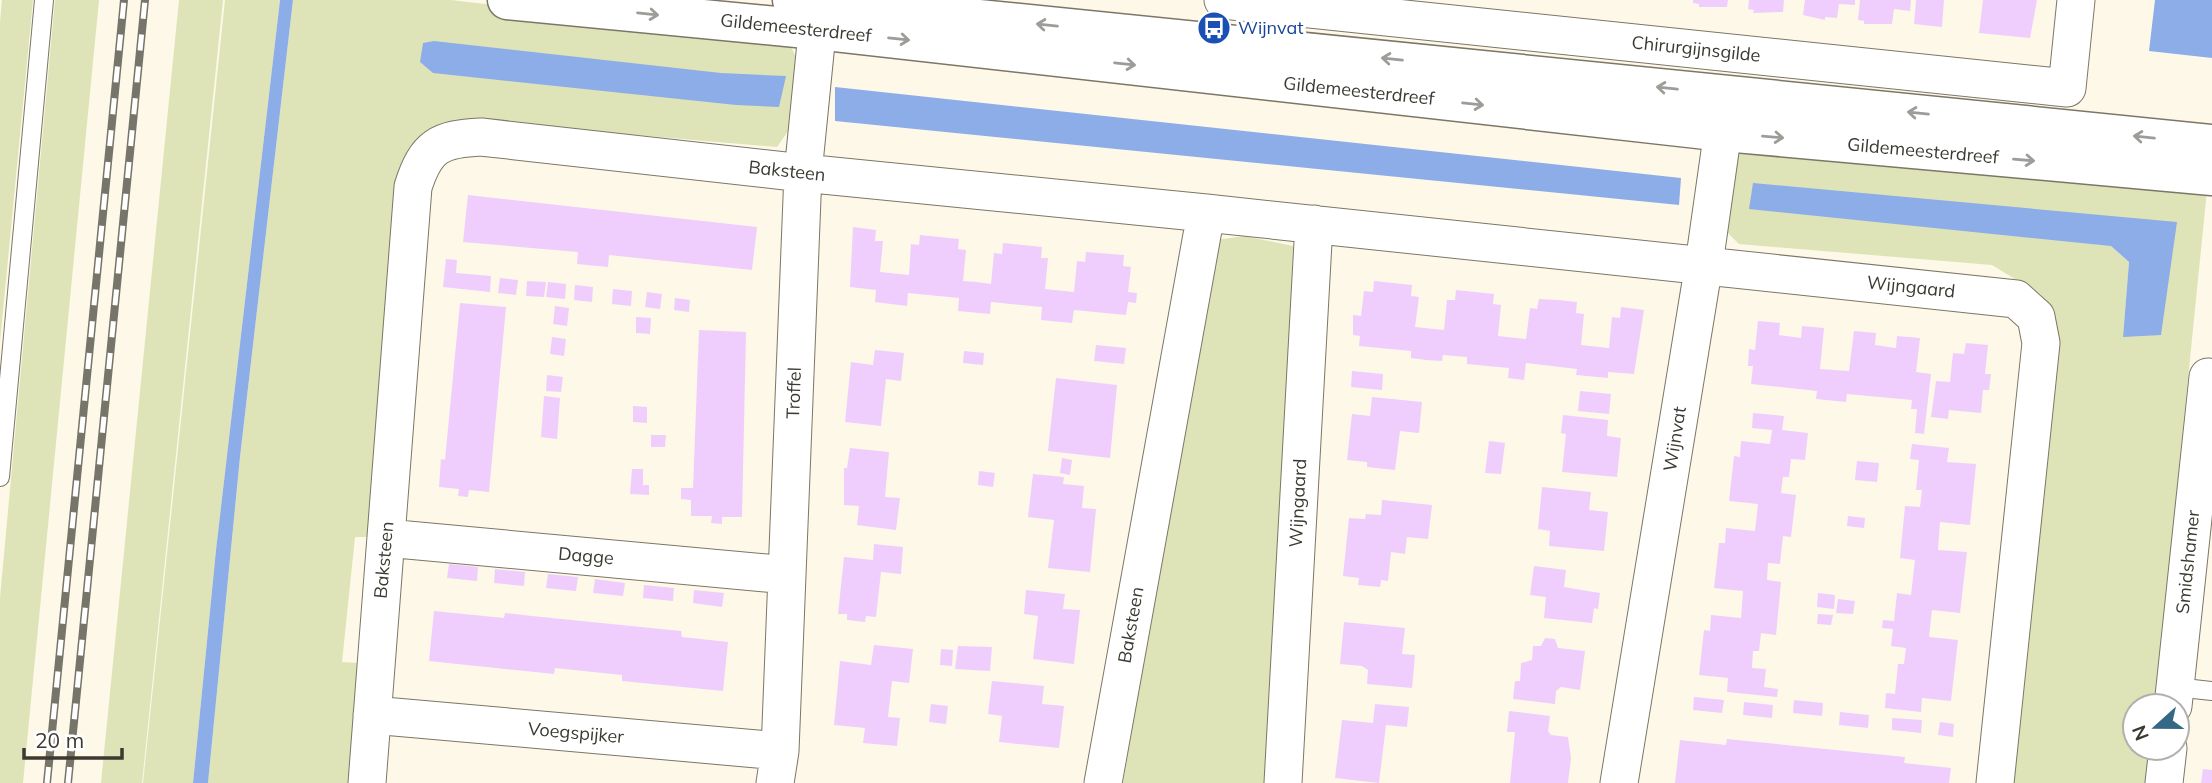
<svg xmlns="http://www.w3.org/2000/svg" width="2212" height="783" viewBox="0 0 2212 783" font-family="Mulish,sans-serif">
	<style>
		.green { fill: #dee4b8; fill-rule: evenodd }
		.water { fill: #8dade8 }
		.building { fill: #efcefe }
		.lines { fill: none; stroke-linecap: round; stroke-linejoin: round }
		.lane-casing { stroke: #7b7667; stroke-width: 20 }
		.street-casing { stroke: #7b7667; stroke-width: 39 }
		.secondary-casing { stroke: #7b7667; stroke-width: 41 }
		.lane { stroke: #fff; stroke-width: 18 }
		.street { stroke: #fff; stroke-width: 37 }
		.secondary { stroke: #fff; stroke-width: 38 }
		.rail-casing { stroke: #77746a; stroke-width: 8 }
		.rail { stroke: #fff; stroke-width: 5; stroke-dasharray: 16; stroke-linecap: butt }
		.oneway { stroke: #9d9c98 }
		.labels { text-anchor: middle; stroke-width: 6; stroke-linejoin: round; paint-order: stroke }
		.street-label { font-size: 18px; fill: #3b3932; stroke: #fff }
		.transit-label { font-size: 18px; fill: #164399; stroke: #fff; text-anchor: start }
	</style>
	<rect width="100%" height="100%" fill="#fdf8e7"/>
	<path class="green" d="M2,0H33L0,342V22Z
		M55,0H99L23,783H0V598Z
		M179,0H223L142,783H101Z
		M225,0H280L216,550L193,783H143Z
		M293,0H451L656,24L791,47L802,69L797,118L777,147L461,120L434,129L369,537H355L342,662L358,663L349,783H208L240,457Z
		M1767,143L2207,190L2155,706H2135V748H2150L2147,783H2011L2058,331L2041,295L1992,265L1739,244L1725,230L1739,153ZM2177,223L2123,337L2129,262L2111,246Z
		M1245,236L1293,246L1282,783H1123L1215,240Z"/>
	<path class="water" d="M280,0H293L240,457L208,783H193L216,550Z
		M2155,0H2212V58L2149,51Z
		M434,41L721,73L786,76L779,107L736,105L433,73L420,62L423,43Z
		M835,87L1681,178L1679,205L835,121Z
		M1753,183L2177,222L2161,335L2123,337L2129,262L2111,246L1749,209Z"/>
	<path class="building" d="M1693,0H1728L1727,7H1699V4L1693,3Z
		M1749,0H1784L1783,12L1753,13L1754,10L1748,9Z
		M1805,0H1855V5L1839,4L1837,18L1825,17V20L1803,15Z
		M1860,0H1911L1910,11L1894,9L1892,24H1864V21L1858,20Z
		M1916,0H1944L1942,27L1914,24Z
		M1983,0H2037L2030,38L1979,33Z
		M468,195L757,227L752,270L609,255L608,267L577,264L578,252L463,242Z
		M853,227L876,230L875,241H883L880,272L909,275L911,244L919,245L920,235L959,239L958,249L966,250L963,281L977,282L991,284L994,253L1002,254L1003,243L1042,247L1041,258H1048L1045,289L1074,292L1077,261L1085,262L1086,252L1124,255L1123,266L1131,267L1128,292L1137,293L1136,303L1128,302L1126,315L1074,310L1072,323L1041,320L1042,307L991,302L990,314L958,311L959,298L908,293L907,306L875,302L876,290L850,287Z
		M446,259L457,260L456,273L491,276L490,292L443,287Z
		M500,278L518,280L516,295L498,293Z
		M527,281L546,282L544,297L526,296Z
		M1374,281L1412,285L1411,296L1419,297L1415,327L1444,330L1447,300H1455L1456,290L1494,294L1493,304L1501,305L1498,336L1526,339L1530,308L1537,309L1539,299L1558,300L1577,302L1576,313L1584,314L1581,345L1609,348L1612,317L1620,318L1621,307L1644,310L1634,374L1608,372V378L1576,375L1577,369L1526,363L1524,380L1508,378L1509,368L1467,364V357L1443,355L1442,361L1426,360L1411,358V351L1359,346L1360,336L1353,335V315L1361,316L1364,291L1373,292Z
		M548,282L566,284L565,299L546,297Z
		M575,285L593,287L592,302L574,300Z
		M613,289L632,291L631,306L612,304Z
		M647,292L662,294L660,309L645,307Z
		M675,298L690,300L689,312L674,310Z
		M460,303L506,307L489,492L469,490L468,497L458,496L459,489L439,487L441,459L445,460Z
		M555,306L569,308L567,326L553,324Z
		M636,317L651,318L650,334L636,333Z
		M1758,321L1780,323L1779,335L1801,338L1802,326L1824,328L1820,369L1834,370L1849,371L1854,331L1876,333L1875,345L1896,348L1897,336L1920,338L1916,372L1931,374L1924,434L1915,433L1917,409H1911L1912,400L1847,394L1846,402L1816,399L1817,391L1751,384L1753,366H1748L1749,349L1755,350Z
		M699,330L746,332L742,517H722V524L711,523L712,516H691V500L681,499V488H693Z
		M552,337L566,339L564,356L550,354Z
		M1966,343L1988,345L1985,374H1991L1989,390H1983L1981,413L1949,410L1948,419L1931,417L1936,381L1950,382L1953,353L1964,354Z
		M1096,345L1126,348L1124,364L1094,361Z
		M875,350L904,353L901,381L886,379L881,426L845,422L851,362L873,365Z
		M964,351L984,353L983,365L963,363Z
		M1352,371L1383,374L1382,390L1351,387Z
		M547,375L563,377L561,392L546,391Z
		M1056,378L1117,385L1110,458L1048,451Z
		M1580,391L1611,394L1609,414L1578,411Z
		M544,396L560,398L557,439L541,437Z
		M1372,397L1422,402L1419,433L1400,431L1395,470L1367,467V462L1347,460L1352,414L1370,416Z
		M633,406L647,407V423L633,422Z
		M1753,413L1784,416L1782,430L1808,433L1805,460L1791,459L1789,477H1783L1781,493L1796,495L1791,537L1783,536L1780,564L1768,563L1767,580L1781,582L1776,635L1761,633L1759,651H1753L1752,668L1766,669L1764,687L1778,689L1777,697L1727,692L1728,678L1699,675L1704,630L1710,631L1711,615L1741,618L1743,591L1714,588L1719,543H1725L1726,528L1755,531L1758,504L1729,501L1734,456L1740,457L1741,441L1770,444L1772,430L1752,428Z
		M1563,415L1608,420L1607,436L1621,438L1617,477L1562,472L1566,434L1561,433Z
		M651,435H666L665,447H651Z
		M1489,441L1505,443L1501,474L1485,473Z
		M1912,444L1949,448L1947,462L1976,464L1970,525L1940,522L1938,550L1967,552L1960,613L1932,610L1929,637L1958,640L1951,701L1922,698L1921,712L1885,708L1886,693L1895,694L1898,664H1904L1906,648L1891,646L1893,629L1882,628L1883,620L1894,621L1897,593L1911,595L1915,560L1900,558L1905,506L1920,507L1922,490H1916L1919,460L1910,459Z
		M850,448L889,452L885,497L900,498L896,530L857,525L859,506L844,505V468H847Z
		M1062,458L1072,460L1070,475L1060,473Z
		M1857,461L1879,463L1877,482L1855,480Z
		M632,469H643V485H649V495L630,494Z
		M979,471L995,473L993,487L978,485Z
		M1033,474L1064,477L1063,484L1084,486L1082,508L1096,509L1090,572L1048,568L1054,520L1028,517Z
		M1542,487L1591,492L1589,510L1608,512L1604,551L1549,546L1550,531L1538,529Z
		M1382,500L1432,505L1428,539L1407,537L1405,554L1391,552L1388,581L1381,580L1380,587L1358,585L1359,578L1343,576L1349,518L1365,519L1366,514L1381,515Z
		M1848,516L1865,518L1864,528L1847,526Z
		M874,544L903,547L901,574L881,572L876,617L866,616L865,622L847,620V614H838L844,557L873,560Z
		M449,564L478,567L477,581L447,578Z
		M1534,566L1566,570L1564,587L1600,593L1598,609L1594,608L1592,623L1544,618L1546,597L1530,595Z
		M495,569L525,572L524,586L494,583Z
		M548,574L578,577L576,591L546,588Z
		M595,579L625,583L623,596L593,593Z
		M644,585L674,588L673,601L643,598Z
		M694,590L724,593L722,607L693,603Z
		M1026,590L1065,594L1063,609L1080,610L1074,664L1033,659L1038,616L1024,614Z
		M1818,593L1835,595L1834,609L1817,607Z
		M1838,599L1855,601L1853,614L1836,613Z
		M434,611L504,618L505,613L532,616L681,631L682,637L728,642L723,691L622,681V675L555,668L554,674L429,661Z
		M1818,614L1833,615L1831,625L1817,624Z
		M1344,622L1405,628L1402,654L1415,655L1412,688L1367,684L1368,670L1362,666L1340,664Z
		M1545,638L1555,639L1558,648L1585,651L1580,690L1561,687L1556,691L1555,704L1513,699L1515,681H1520L1521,663L1532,660L1533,646H1541Z
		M874,645L913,649L909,683L892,681L888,717L900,718L897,746L863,743L865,728L834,725L840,661L871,665Z
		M958,646L992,647L990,671L955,669Z
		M941,649L953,650L952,666L940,665Z
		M992,681L1044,686L1042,704L1064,706L1059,748L999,742L1002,716L988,714Z
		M1694,697L1724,700L1722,713L1693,710Z
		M1794,700L1823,703L1822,716L1793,713Z
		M1744,702L1773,705L1772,718L1743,715Z
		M931,704L948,706L946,724L929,722Z
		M1375,704L1409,707L1407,727L1386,725L1379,783L1335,778L1342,720L1373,723Z
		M1509,711L1550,716L1548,731L1551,735L1568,737L1571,758L1568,783H1510L1515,732H1507Z
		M1840,712L1869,715L1868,728L1839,725Z
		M1892,718L1922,720L1921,733L1892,730Z
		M1940,722L1954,724L1953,737L1938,735Z
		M1727,739L1905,757L1904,763L1951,768L1949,783H1675L1680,740L1726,745Z
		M2203,769L2212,770V783H2201Z"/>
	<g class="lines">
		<defs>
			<path id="lane" d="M0,477L44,0
				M2175,687L2212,691"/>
			<path id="street" d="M1223,0L2067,88L2076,0
				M1206,213L2016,299L2036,317L2041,343L1995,783
				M386,538L787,575
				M2173,706L2208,377
				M372,715L780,751
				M367,783L413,187C426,146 439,139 481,137L803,173L1206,213L1103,783
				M775,783L780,751L803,173L820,3
				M1283,783L1314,224
				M1619,783L1704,264L1727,102
				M2164,783L2168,748"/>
			<path id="secondary" d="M507,0L817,30L1724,132L2212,176
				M792,0L2212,144"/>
		</defs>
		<use href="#lane" class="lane-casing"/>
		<use href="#street" class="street-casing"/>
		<use href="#secondary" class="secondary-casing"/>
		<use href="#lane" class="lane"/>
		<use href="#street" class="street"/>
		<use href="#secondary" class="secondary"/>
		<defs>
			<path id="rail" d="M47,783L124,0
				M68,783L145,0"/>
		</defs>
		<use href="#rail" class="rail-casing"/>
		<use href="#rail" class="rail"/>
	</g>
	<defs><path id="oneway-shaft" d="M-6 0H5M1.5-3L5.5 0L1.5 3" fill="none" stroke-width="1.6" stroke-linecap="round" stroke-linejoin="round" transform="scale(1.75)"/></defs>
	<g class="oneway">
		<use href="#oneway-shaft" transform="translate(648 14) rotate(6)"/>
		<use href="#oneway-shaft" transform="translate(1047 25) rotate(-174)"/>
		<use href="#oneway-shaft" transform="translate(899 39) rotate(6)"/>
		<use href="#oneway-shaft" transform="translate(1392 59) rotate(-174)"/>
		<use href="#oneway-shaft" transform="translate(1125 64) rotate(6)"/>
		<use href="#oneway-shaft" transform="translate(1667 88) rotate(-174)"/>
		<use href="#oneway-shaft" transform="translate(1473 104) rotate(6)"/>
		<use href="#oneway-shaft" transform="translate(1918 113) rotate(-174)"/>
		<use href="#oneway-shaft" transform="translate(1773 137) rotate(5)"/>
		<use href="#oneway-shaft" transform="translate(2144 137) rotate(-174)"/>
		<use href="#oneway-shaft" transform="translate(2024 160) rotate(5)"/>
	</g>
	<defs>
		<symbol id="bus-disc" viewBox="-11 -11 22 22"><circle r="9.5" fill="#1a4fb4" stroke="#fff"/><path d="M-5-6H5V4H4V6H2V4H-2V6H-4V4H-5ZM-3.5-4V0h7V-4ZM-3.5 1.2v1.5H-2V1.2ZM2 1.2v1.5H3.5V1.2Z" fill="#fff"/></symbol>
	</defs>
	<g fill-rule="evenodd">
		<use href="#bus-disc" x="1195" y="9" width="38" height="38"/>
	</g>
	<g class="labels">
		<g class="street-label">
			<text transform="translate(796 28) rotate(6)" y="6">Gildemeesterdreef</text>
			<text transform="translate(1696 49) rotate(6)" y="6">Chirurgijnsgilde</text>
			<text transform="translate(1359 91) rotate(6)" y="6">Gildemeesterdreef</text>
			<text transform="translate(1923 151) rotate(5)" y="6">Gildemeesterdreef</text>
			<text transform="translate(787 171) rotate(6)" y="6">Baksteen</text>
			<text transform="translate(1911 287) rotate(6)" y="6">Wijngaard</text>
			<text transform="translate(794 393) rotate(-88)" y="6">Troffel</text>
			<text transform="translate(1675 439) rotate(-81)" y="6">Wijnvat</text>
			<text transform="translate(1298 503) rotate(-87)" y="6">Wijngaard</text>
			<text transform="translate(586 556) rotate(5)" y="6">Dagge</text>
			<text transform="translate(384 560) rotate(-85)" y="6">Baksteen</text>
			<text transform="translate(2188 562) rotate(-84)" y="6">Smidshamer</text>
			<text transform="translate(1131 625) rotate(-80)" y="6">Baksteen</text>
			<text transform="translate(576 733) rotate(5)" y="6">Voegspijker</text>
		</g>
		<g class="transit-label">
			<text x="1238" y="34">Wijnvat</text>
		</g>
	</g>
	<g transform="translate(2156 727) rotate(249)"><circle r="33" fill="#ffffff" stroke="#b1b0ad" stroke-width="2"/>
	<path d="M0-5L12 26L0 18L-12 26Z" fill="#346885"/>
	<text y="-10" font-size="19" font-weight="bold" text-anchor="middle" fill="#3b3932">N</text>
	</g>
	<path d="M24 748v10h98v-10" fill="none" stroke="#3b3932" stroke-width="3.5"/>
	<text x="35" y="748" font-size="21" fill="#3b3932" stroke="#ffffff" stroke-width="5" paint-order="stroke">20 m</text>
</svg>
